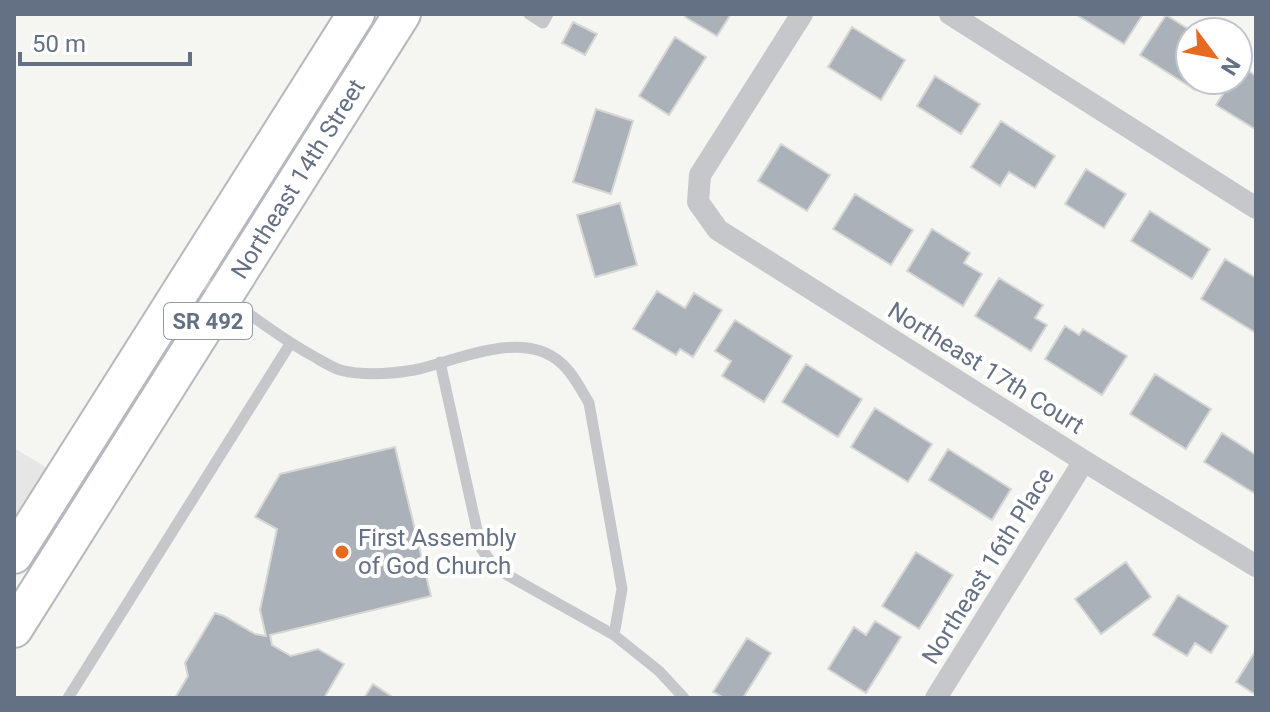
<svg xmlns="http://www.w3.org/2000/svg" width="1270" height="712" viewBox="0 0 1270 712" font-family="Roboto,sans-serif">
	<style>
		.built { fill: #e5e6e5 }
		.building { fill: #abb1b8; stroke: #d6d7d4; stroke-width: 2 }
		.lines { fill: none; stroke-linecap: round; stroke-linejoin: round }
		.primary-casing { stroke: #b5b8bd; stroke-width: 40 }
		.service { stroke: #c5c7cb; stroke-width: 11 }
		.minor { stroke: #c5c7cb; stroke-width: 22 }
		.primary { stroke: #fff; stroke-width: 36 }
		.poi-dot { fill: #e66b21; stroke: #fff; stroke-width: 3 }
		.labels { text-anchor: middle; stroke-width: 8; stroke-linejoin: round; paint-order: stroke }
		.shield { fill: #fff; stroke: #929ba8; stroke-width: 2 }
		.shield-label { font-size: 22px; font-weight: bold; fill: #647083 }
		.street-label { font-size: 24px; fill: #647083; stroke: #fff }
		.poi-label { font-size: 24px; fill: #647083; stroke: #fff; text-anchor: start }
	</style>
	<rect width="100%" height="100%" fill="#f5f5f1"/>
	<path class="built" d="M14,448L52,471L14,530Z"/>
	<path class="building" d="M687,14H731L717,36L685,17Z
		M1075,14H1138L1142,16L1124,44Z
		M1166,15L1193,32H1190V80H1202L1195,90L1140,55Z
		M573,22L597,34L585,55L562,43Z
		M852,27L905,60L881,100L828,67Z
		M675,37L706,57L669,115L639,96Z
		M1241,66L1256,76L1255,129L1216,105L1232,80H1238V70Z
		M935,76L980,104L961,134L917,106Z
		M596,109L633,121L611,194L573,182Z
		M1001,121L1055,156L1035,188L1009,172L1000,186L971,167Z
		M781,144L830,175L807,211L758,181Z
		M1086,169L1126,194L1104,228L1065,204Z
		M855,194L913,230L891,265L833,229Z
		M620,203L637,265L595,277L577,215Z
		M1150,211L1210,249L1192,279L1131,241Z
		M932,229L970,253L964,263L982,274L963,306L907,271Z
		M1225,259L1256,278V333L1201,299Z
		M999,278L1043,305L1035,318L1047,325L1031,351L975,316Z
		M657,291L685,308L694,293L722,310L693,357L680,349L676,355L633,329Z
		M735,320L792,356L764,402L722,376L731,361L715,351Z
		M1065,326L1079,335L1083,329L1127,356L1102,395L1045,359Z
		M806,364L862,399L838,437L782,402Z
		M1155,374L1211,409L1186,449L1130,414Z
		M875,408L932,444L908,482L851,447Z
		M1222,433L1256,455V490L1254,493L1204,462Z
		M395,447L431,596L270,635L272,645L291,656L318,649L344,664L324,698H175L188,676L185,663L215,613L224,616L255,634L266,636L260,610L277,529L255,517L280,474Z
		M948,449L1011,489L992,520L929,480Z
		M916,552L953,575L919,629L882,606Z
		M1126,562L1151,597L1101,634L1075,599Z
		M1178,595L1228,626L1211,653L1195,643L1187,656L1153,635Z
		M875,621L901,637L866,693L828,669L854,627L866,635Z
		M747,638L771,653L743,698H724L713,692Z
		M1256,650V695L1236,682Z
		M373,684L394,698H364Z"/>
	<g class="lines">
		<defs>
			<path id="primary" d="M14,555L356,14
				M14,629L402,14"/>
		</defs>
		<use href="#primary" class="primary-casing"/>
		<path class="service" d="M529,14L543,23L548,14
			M195,277C236,302 271,333 313,356C322,361 331,367 340,370C363,376 390,374 414,370C457,361 523,328 561,363C573,373 581,390 589,403L622,589L614,635L659,671L684,698
			M440,362L481,548L493,565L502,572L614,635
			M68,698L290,344"/>
		<path class="minor" d="M802,14L700,175L698,202L718,230L1084,461L1256,566
			M950,14L1256,208
			M936,698L1084,461"/>
		<use href="#primary" class="primary"/>
	</g>
	<circle class="poi-dot" cx="342" cy="552" r="8"/>
	<g class="labels">
		<rect class="shield" x="164" y="303" width="88" height="36" rx="6"/>
		<g class="shield-label">
			<text x="208" y="329">SR 492</text>
		</g>
		<g class="street-label">
			<text transform="translate(298 179) rotate(-58)" y="8">Northeast 14th Street</text>
			<text transform="translate(986 368) rotate(32)" y="8">Northeast 17th Court</text>
			<text transform="translate(988 566) rotate(-58)" y="8">Northeast 16th Place</text>
		</g>
		<g class="poi-label">
			<text x="358" y="546">First Assembly<tspan x="358" dy="28">of God Church</tspan></text>
		</g>
	</g>
	<rect width="1270" height="712" fill="none" stroke="#647083" stroke-width="32"/>
	<g transform="translate(1214 56) rotate(122)"><circle r="38" fill="#ffffff" stroke="#c1c6cd" stroke-width="2"/>
	<path d="M0-6L14 30L0 20L-14 30Z" fill="#e66b21"/>
	<text y="-12" font-size="22" font-weight="bold" text-anchor="middle" fill="#647083">N</text>
	</g>
	<path d="M20 52v12h170v-12" fill="none" stroke="#647083" stroke-width="4"/>
	<text x="32" y="52" font-size="24" fill="#647083" stroke="#ffffff" stroke-width="6" paint-order="stroke">50 m</text>
</svg>
